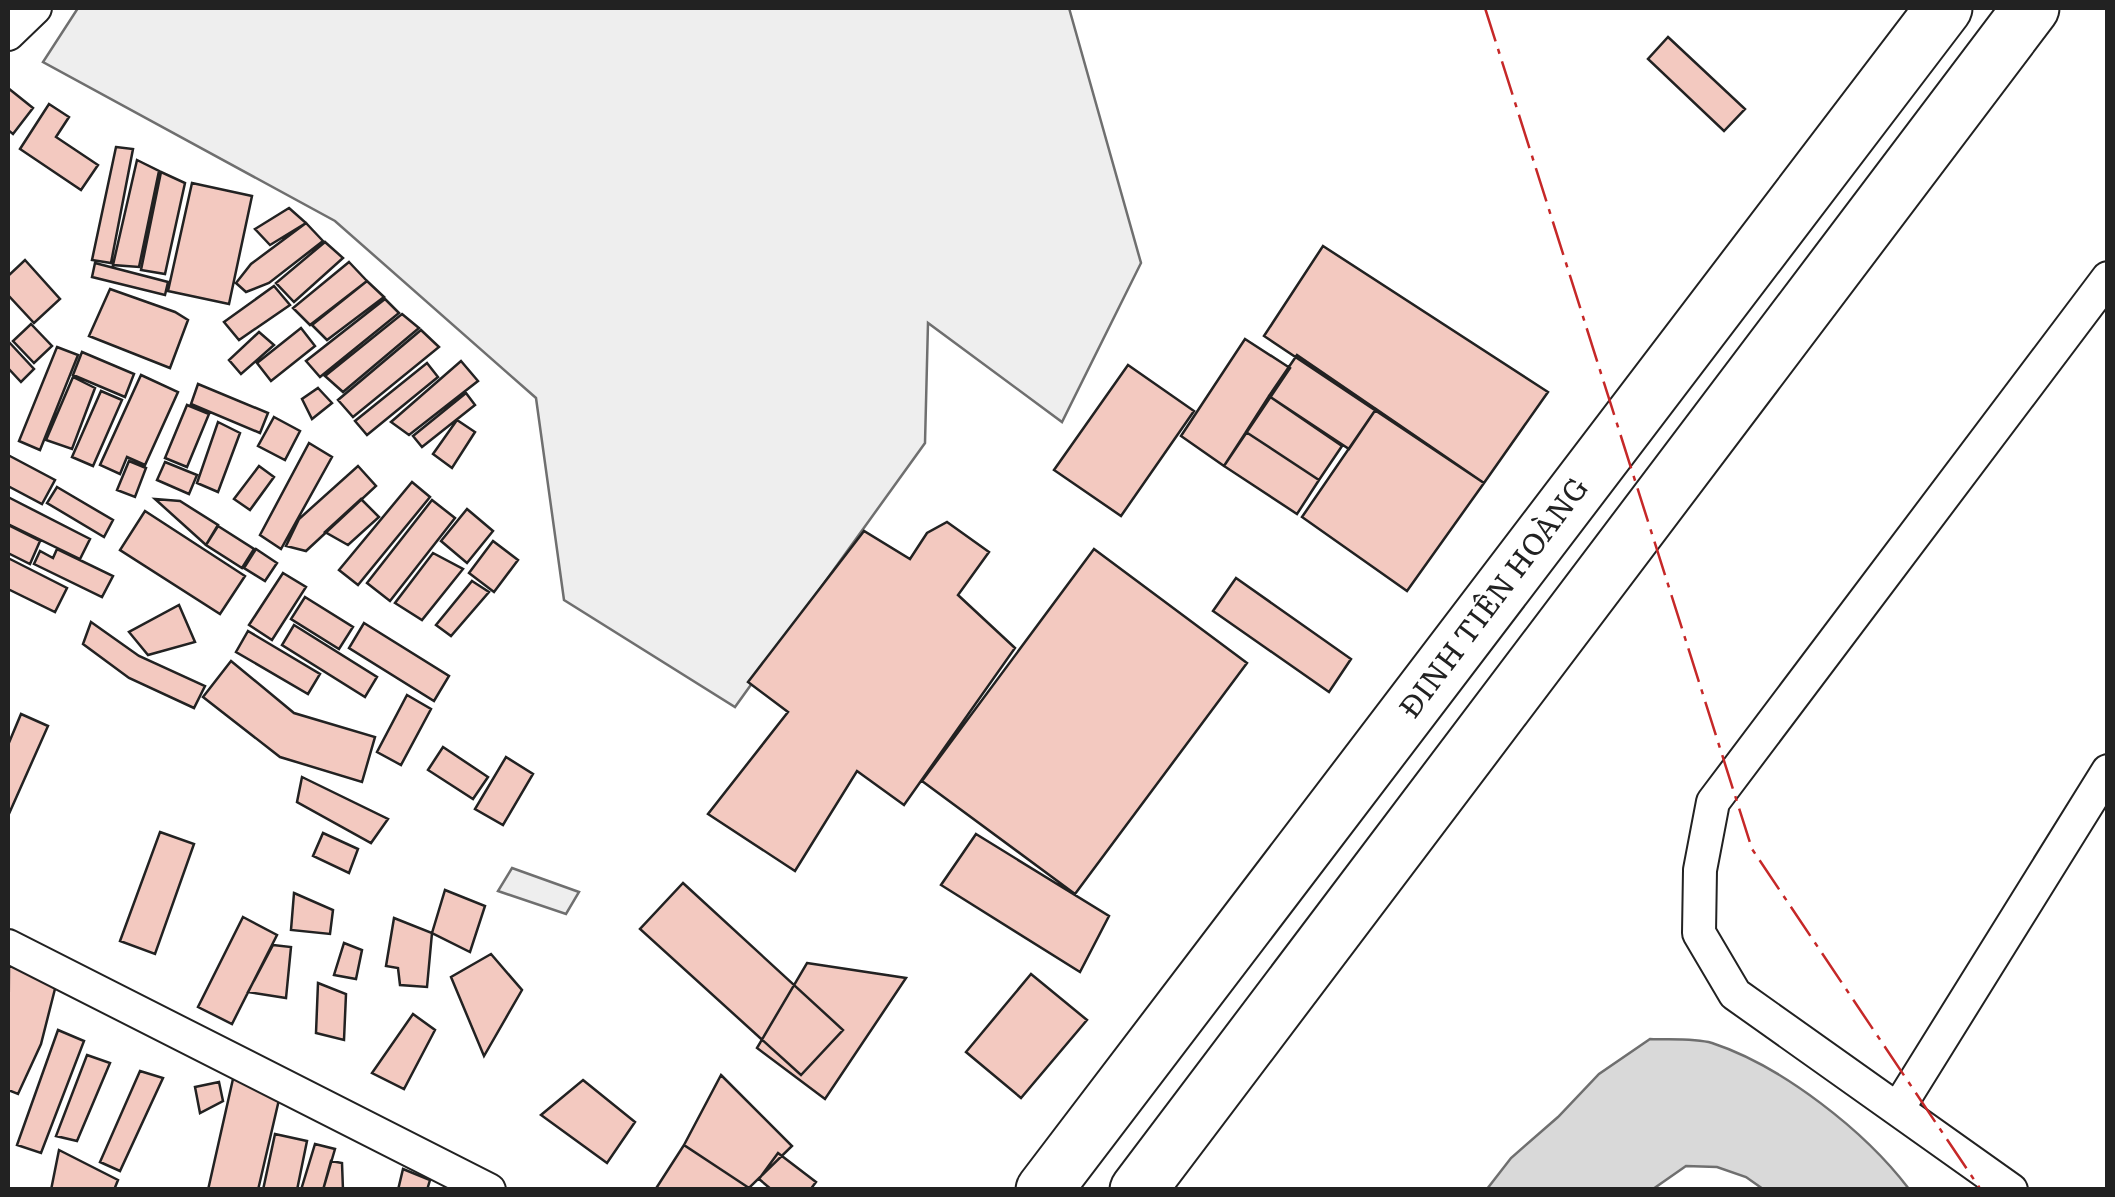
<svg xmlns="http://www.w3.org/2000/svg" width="2115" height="1197" viewBox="0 0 2115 1197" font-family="Literata,serif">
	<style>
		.green { fill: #eee; stroke: #6f6f6f; stroke-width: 2.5 }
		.water { fill: #d9d9d9; stroke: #6f6f6f; stroke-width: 2.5 }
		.building { fill: #f3c9c0; stroke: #222; stroke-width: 2.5 }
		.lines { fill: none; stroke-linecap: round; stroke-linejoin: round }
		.minor-casing { stroke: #222; stroke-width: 36 }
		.trunk-casing { stroke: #222; stroke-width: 59 }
		.minor { stroke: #fff; stroke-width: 32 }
		.trunk { stroke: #fff; stroke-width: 55 }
		.power { stroke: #c62828; stroke-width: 2.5; stroke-dasharray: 35 8 5 8; stroke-linecap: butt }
		.labels { text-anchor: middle; stroke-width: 8; stroke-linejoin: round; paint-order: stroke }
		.street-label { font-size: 30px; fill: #222; stroke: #fff }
	</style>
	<rect width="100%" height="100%" fill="#fff"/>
	<path class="green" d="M78,8H1069L1141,263L1062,422L928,323L925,443L735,707L564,600L536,398L335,221L43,62Z
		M512,868L579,892L566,914L498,891Z"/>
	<path class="water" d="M1650,1039C1669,1040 1694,1038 1712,1043C1782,1066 1865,1131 1909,1189H1763L1746,1177L1717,1167L1686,1166L1653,1189H1487L1511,1158L1558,1117L1599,1074Z"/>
	<path class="building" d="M1668,37L1745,109L1724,131L1648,59Z
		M8,88L33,108L13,134L8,130Z
		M49,104L69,117L56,137L98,165L81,190L20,149Z
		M116,147L133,149L111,263L92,260Z
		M137,160L159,171L139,267L113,265Z
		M161,172L185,183L165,274L141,270Z
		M192,183L252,196L229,304L168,291Z
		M289,208L306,223L270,245L255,229Z
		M306,223L323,241L269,283L246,292L236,283L251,264Z
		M325,242L343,258L294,302L276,283Z
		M1323,246L1548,392L1484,483L1264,336Z
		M25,260L60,299L34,323L8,295V276Z
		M349,262L367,281L310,325L293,308Z
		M95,263L168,282L165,295L92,277Z
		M367,281L384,297L327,340L312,325Z
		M274,286L290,305L239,340L224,322Z
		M110,289L175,312L188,320L170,368L89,336Z
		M385,299L399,313L320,377L306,361Z
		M402,314L419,328L343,392L325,376Z
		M31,324L52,346L34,363L13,341Z
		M301,328L315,346L271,381L257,363Z
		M421,330L439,347L353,417L338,400Z
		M259,332L274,345L241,374L229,360Z
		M1245,339L1290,368L1224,466L1181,436Z
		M8,341L34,369L21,382L8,368Z
		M57,347L78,355L40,450L19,441Z
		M82,352L134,374L125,397L73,375Z
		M1297,355L1376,409L1349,449L1269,396Z
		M461,361L478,381L409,435L391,422Z
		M427,363L438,377L367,435L355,421Z
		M1128,365L1194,411L1121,516L1054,470Z
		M141,375L178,392L145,465L127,457L120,474L100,465Z
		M73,377L95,388L72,449L46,440Z
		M198,384L268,413L260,433L191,404Z
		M318,388L332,403L312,419L302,399Z
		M101,391L122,400L93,466L72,457Z
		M466,393L475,405L422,447L413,436Z
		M1269,396L1342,446L1319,480L1246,432Z
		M187,405L209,414L187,467L165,458Z
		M1376,409L1484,483L1407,591L1302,517Z
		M274,417L300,431L285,460L258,446Z
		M457,420L475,432L452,468L433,454Z
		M218,422L240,433L218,492L197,483Z
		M1246,432L1319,480L1297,514L1224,466Z
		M309,443L332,457L281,549L260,535Z
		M8,455L55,480L42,504L8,486Z
		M129,461L146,468L135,497L117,490Z
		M165,462L197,475L189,494L157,480Z
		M259,466L274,477L250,510L234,499Z
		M358,466L376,486L306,551L286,546L299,519Z
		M412,482L430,497L358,585L339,570Z
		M57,487L113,520L104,537L47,503Z
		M8,497L90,539L80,559L8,524Z
		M155,499L180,501L218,525L206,545Z
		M361,499L379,517L348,545L325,532Z
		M432,500L455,518L390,601L367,583Z
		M467,509L493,531L467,563L441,541Z
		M145,511L245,576L220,614L120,550Z
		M947,522L989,552L958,595L1015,648L904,805L857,771L795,871L708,814L788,712L748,682L864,531L910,559L927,533Z
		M8,525L40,541L30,564L8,553Z
		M218,526L254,549L242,568L206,545Z
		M493,541L518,560L494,592L469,573Z
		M57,549L113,576L102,597L34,564L40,551L53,558Z
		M256,549L277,563L265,581L244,568Z
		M1094,549L1247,663L1075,894L922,781Z
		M433,553L463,569L422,620L395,603Z
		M8,558L67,588L55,612L8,589Z
		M283,573L306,587L272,640L249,625Z
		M1236,578L1351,659L1329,692L1213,611Z
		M472,581L489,592L451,636L436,625Z
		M305,597L353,627L339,649L291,619Z
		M179,605L195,642L148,655L129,632Z
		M91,622L139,656L205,686L194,708L129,678L83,644Z
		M364,623L449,676L434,701L349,648Z
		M294,625L377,677L365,697L282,645Z
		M248,631L320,674L308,694L236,652Z
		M231,661L294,713L375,737L362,782L280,757L203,697Z
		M407,695L431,709L401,765L377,752Z
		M21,714L48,726L8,816V745Z
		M443,747L488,777L473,799L428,770Z
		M506,757L533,774L503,825L475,809Z
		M302,777L388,819L371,843L297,802Z
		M160,832L194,844L155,954L120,941Z
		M323,833L358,849L349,873L313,856Z
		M976,834L1109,916L1080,972L941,885Z
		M683,883L843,1030L801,1075L640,929Z
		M445,890L485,906L470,952L432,933Z
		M294,893L333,910L330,934L291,930Z
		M243,917L277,935L232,1024L198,1007Z
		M394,918L432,933L427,987L400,985L398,968L386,966Z
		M344,943L362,950L356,979L334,975Z
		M273,945L291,947L286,998L248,992Z
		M491,954L522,990L484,1056L451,977Z
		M807,963L906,978L825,1099L757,1048Z
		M9,966L58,977L41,1044L18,1094L8,1090Z
		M1031,974L1087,1020L1021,1098L966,1052Z
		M318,983L346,994L344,1040L316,1033Z
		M413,1014L435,1030L404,1089L372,1073Z
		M58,1030L84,1041L41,1153L17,1145Z
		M87,1055L110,1063L77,1141L56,1136Z
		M235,1070L281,1091L258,1190H208Z
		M140,1071L163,1078L120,1171L100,1162Z
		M721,1075L792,1146L749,1188L684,1145Z
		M583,1080L635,1122L607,1163L541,1115Z
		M219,1082L223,1101L200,1113L195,1087Z
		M275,1134L307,1141L297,1190H263Z
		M315,1144L335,1149L323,1190H301Z
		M684,1145L749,1188L752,1190H655Z
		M59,1150L118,1180L114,1190H51Z
		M778,1153L816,1182L810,1190H772L759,1179Z
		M331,1161L342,1163L343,1190H323Z
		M403,1169L430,1180L427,1190H398Z"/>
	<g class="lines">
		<defs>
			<path id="minor" d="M8,34L35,8
				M8,946L489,1190
				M1899,1107L2108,771
				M2011,1190L1735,994L1699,933L1700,870L1713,802L2108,278"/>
			<path id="trunk" d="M1044,1190L1944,8
				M1138,1190L2031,8"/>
		</defs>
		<use href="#minor" class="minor-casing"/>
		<use href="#trunk" class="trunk-casing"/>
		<use href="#minor" class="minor"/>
		<use href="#trunk" class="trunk"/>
		<path class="power" d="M1485,8L1752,849L1981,1190"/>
	</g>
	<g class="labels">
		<g class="street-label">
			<text transform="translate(1494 598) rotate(-53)" y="10">ĐINH TIÊN HOÀNG</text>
		</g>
	</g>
	<rect width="2115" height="1197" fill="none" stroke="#222222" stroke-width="20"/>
</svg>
